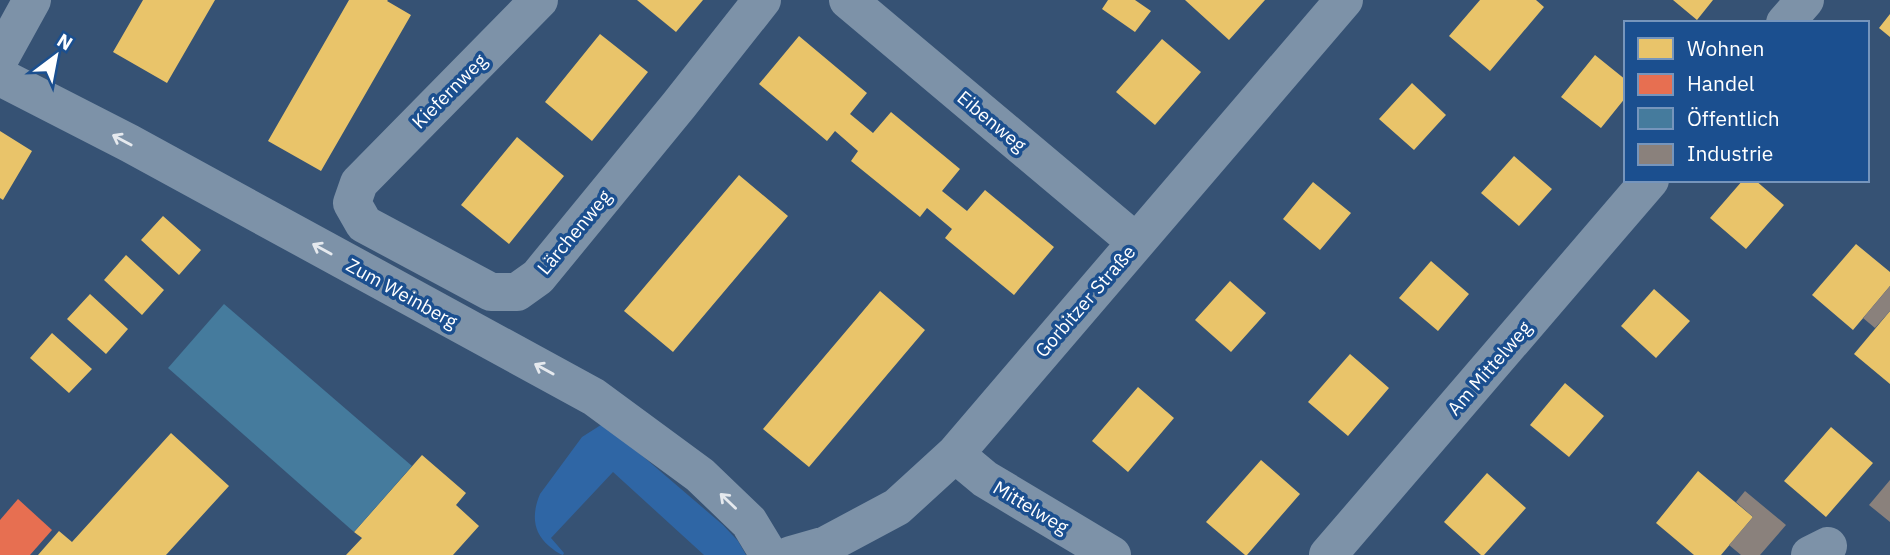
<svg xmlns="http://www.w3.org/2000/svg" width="1890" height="555" viewBox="0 0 1890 555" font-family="'IBM Plex Sans',sans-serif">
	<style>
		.grass { fill: #2f66a5 }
		.homes { fill: #e9c46a }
		.shops { fill: #e76f51 }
		.public { fill: #457b9d }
		.industry { fill: #8a817c }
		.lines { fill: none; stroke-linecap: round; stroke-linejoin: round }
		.minor { stroke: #7d92a8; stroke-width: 38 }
		.oneway { stroke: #e5e9ee }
		.labels { text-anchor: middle; stroke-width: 7; stroke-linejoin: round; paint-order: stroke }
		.street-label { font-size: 19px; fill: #fff; stroke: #1b4f8f }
	</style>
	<rect width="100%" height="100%" fill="#365274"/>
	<path class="grass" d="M604,423L723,525L738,541L746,555H704L613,472L551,538L564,553L563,555C557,553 554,550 549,546C532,532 532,513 540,494L582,437Z"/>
	<path class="homes" d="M143,0H215L167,83L113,52Z
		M349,0H388L387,1L411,15L321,171L268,141Z
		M637,0H703L676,32Z
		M1108,0H1135L1151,11L1135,32L1102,9Z
		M1185,0H1265L1229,40Z
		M1480,0H1536L1544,7L1490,71L1449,36Z
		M1673,0H1713L1697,20Z
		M1890,14V37L1879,28Z
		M600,34L648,72L592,141L545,102Z
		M799,36L867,93L850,114L873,133L891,112L960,169L942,191L967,211L985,190L1054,247L1014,295L945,238L952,229L927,208L920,217L851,161L858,151L835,131L827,141L759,84Z
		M1162,39L1201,72L1155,125L1116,92Z
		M1595,55L1626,80V97L1601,128L1561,97Z
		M1412,83L1446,115L1414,150L1379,119Z
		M0,131L32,151L3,200L0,198Z
		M517,137L564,176L509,244L461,205Z
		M1514,156L1552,189L1519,226L1481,193Z
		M739,175L788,216L673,352L624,311Z
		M1743,180H1755L1784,205L1746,249L1710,218Z
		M1313,182L1351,213L1320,250L1283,219Z
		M163,216L201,250L179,275L141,240Z
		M1856,244L1890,272V286L1853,330L1812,295Z
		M126,255L164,290L142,315L104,280Z
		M1431,261L1469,294L1438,331L1399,298Z
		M1230,281L1266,313L1231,352L1195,320Z
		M1654,289L1690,321L1656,358L1621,326Z
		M880,291L925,330L809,467L763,429Z
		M90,294L128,329L106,354L67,319Z
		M1890,311V384L1854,354Z
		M52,333L92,369L69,393L30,358Z
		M1350,354L1389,388L1348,436L1308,402Z
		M1565,383L1604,416L1569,457L1530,425Z
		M1138,387L1174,418L1128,472L1092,441Z
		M1831,427L1873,463L1826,517L1784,481Z
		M171,433L229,486L166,555H38L59,531L72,542Z
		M422,455L466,493L456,505L479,526L453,555H346L362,538L354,532Z
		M1261,460L1300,494L1247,555H1245L1206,522Z
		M1698,471L1753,517L1721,555H1694L1656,523Z
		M1487,473L1526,508L1484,555H1481L1444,522Z"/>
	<path class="shops" d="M18,499L52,530L30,555H0V520Z"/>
	<path class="public" d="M224,304L412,466L354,532L168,368Z"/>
	<path class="industry" d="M1890,286V311L1875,328L1863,318Z
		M1890,480V522L1869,505Z
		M1745,491L1786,525L1760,555H1741L1729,545L1753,517L1736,502Z"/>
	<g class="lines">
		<path class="minor" d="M539,0L359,183L352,203L364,224L491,292H517L538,277L679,105L762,0
			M848,0L1136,242
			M1785,23L1805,0
			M0,58L32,0
			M0,77L129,143L594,397L700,475L749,522L769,555
			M955,454L985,479L1112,555
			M791,555L826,545L897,507L955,454L1344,0
			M1328,555L1650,180
			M1810,555L1828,546"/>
	</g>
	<defs><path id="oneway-shaft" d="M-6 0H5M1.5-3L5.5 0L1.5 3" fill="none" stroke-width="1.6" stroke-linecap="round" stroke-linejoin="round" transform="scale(1.75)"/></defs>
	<g class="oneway">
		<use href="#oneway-shaft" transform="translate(122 140) rotate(-152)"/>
		<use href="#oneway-shaft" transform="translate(322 249) rotate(-151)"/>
		<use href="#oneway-shaft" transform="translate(544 369) rotate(-151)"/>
		<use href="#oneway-shaft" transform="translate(728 501) rotate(-136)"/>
	</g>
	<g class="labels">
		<g class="street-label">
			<text transform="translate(449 91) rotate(-45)" y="7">Kiefernweg</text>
			<text transform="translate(992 121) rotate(40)" y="7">Eibenweg</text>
			<text transform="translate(574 232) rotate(-50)" y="7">Lärchenweg</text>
			<text transform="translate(402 293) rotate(29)" y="7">Zum Weinberg</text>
			<text transform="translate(1085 301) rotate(-49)" y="7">Gorbitzer Straße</text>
			<text transform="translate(1489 368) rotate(-49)" y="7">Am Mittelweg</text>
			<text transform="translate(1031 507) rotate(31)" y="7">Mittelweg</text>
		</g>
	</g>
	<rect x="1624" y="21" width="245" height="161" fill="#1b4f8f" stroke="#7695bc" stroke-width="2"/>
	<rect x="1638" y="38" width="35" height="21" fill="#e9c46a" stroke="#7695bc" stroke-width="2"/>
	<text x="1687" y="56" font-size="21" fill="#ffffff">Wohnen</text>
	<rect x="1638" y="74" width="35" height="21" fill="#e76f51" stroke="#7695bc" stroke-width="2"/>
	<text x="1687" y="91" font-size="21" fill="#ffffff">Handel</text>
	<rect x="1638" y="108" width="35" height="21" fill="#457b9d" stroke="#7695bc" stroke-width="2"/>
	<text x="1687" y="126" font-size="21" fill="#ffffff">Öffentlich</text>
	<rect x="1638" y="144" width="35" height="21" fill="#8a817c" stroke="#7695bc" stroke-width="2"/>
	<text x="1687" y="161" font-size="21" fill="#ffffff">Industrie</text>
	<g transform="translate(56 56) rotate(32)" stroke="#1b4f8f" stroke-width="5" paint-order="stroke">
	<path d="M0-5L12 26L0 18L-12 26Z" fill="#ffffff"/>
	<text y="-10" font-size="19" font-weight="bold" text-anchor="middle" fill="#ffffff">N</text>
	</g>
</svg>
